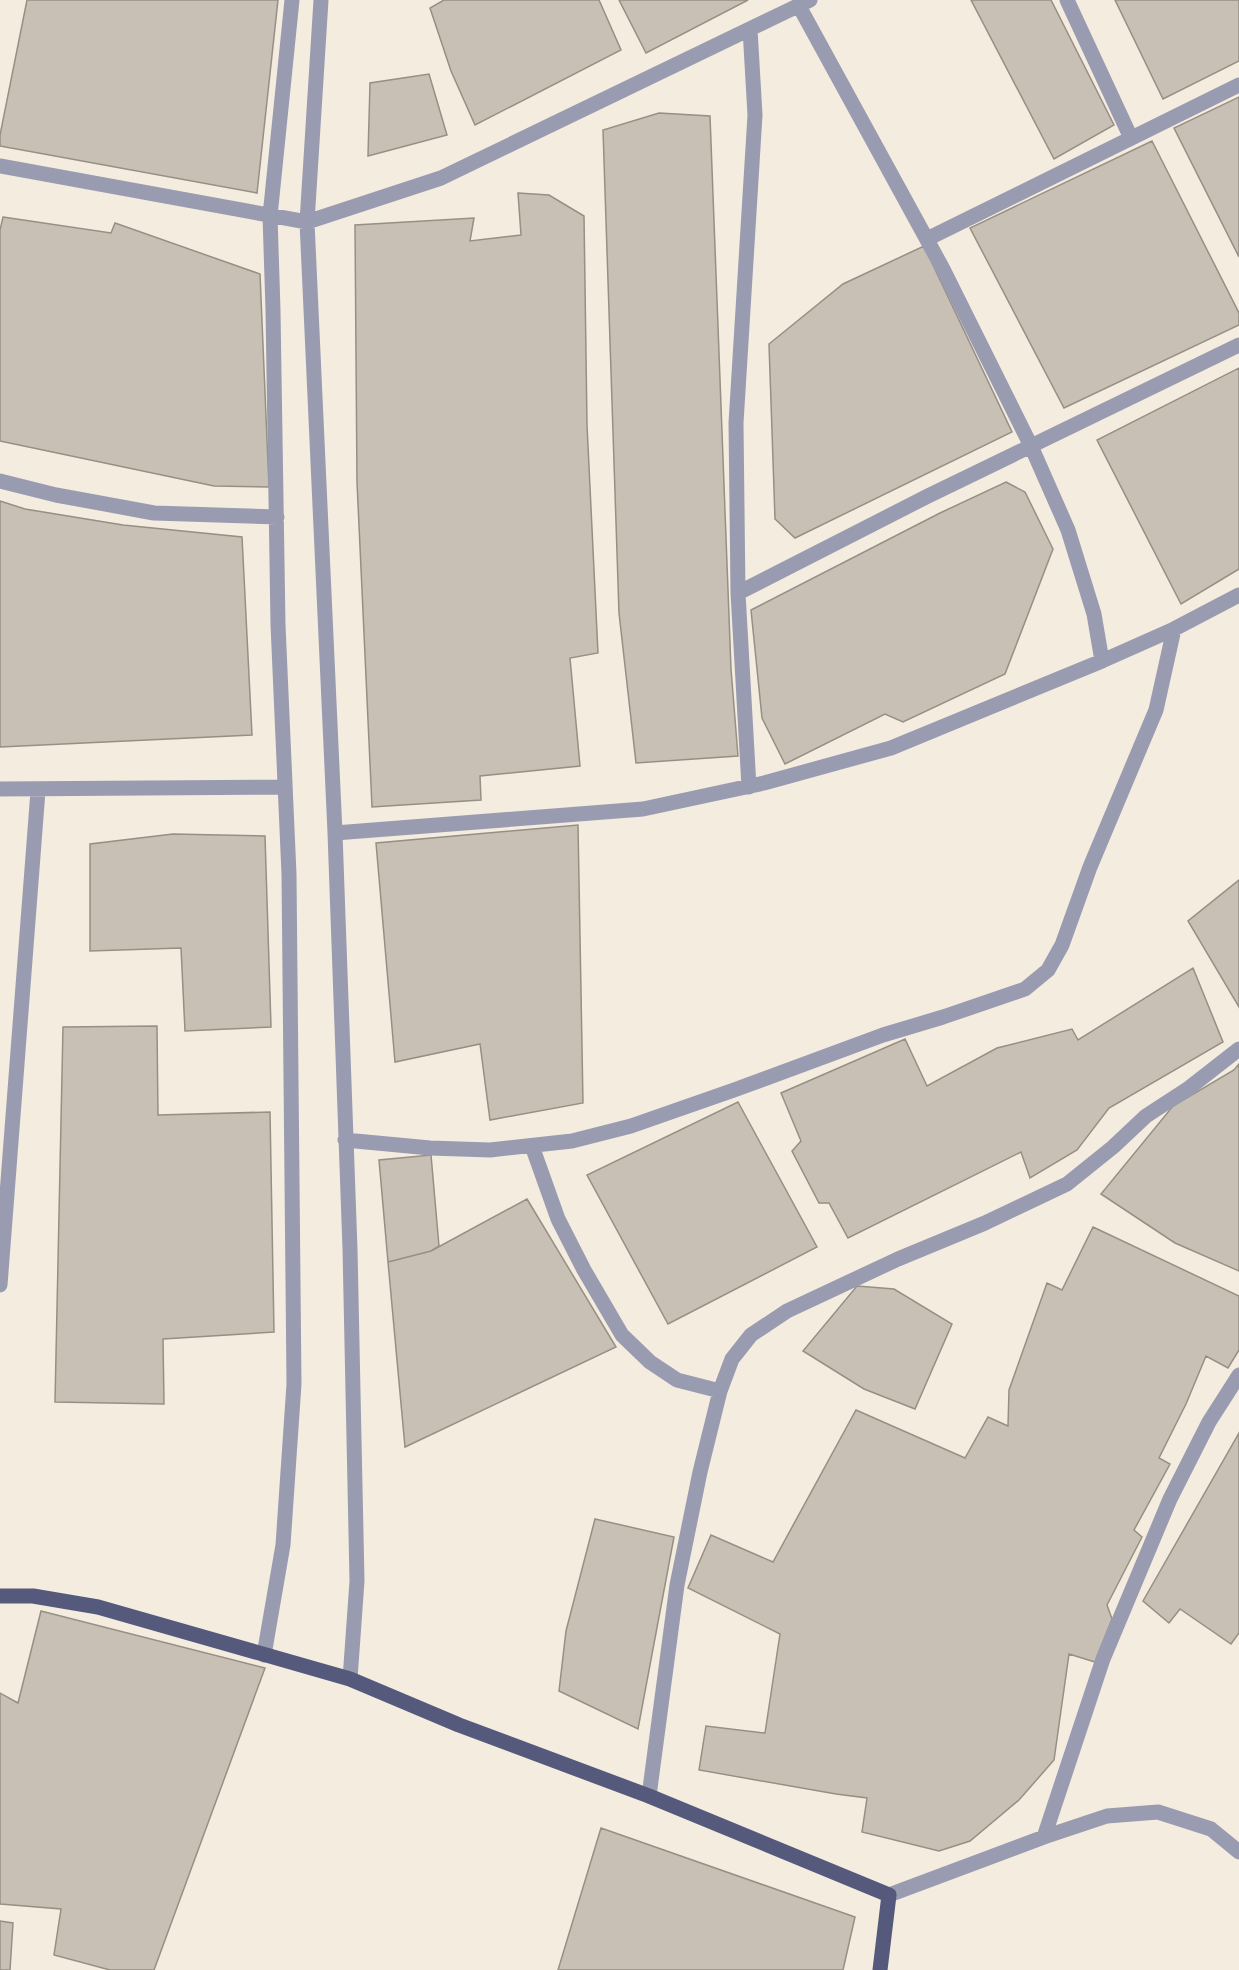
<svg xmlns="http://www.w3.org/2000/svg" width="1239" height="1970" viewBox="0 0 1239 1970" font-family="Ubuntu,sans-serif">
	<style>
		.building { fill: #c8c0b4; stroke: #978f84; stroke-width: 1.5 }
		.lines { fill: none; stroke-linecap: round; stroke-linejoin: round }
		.minor { stroke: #999cb0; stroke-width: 15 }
		.major { stroke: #55597b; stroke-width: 15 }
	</style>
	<rect width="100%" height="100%" fill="#f5ece0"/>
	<path class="building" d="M27,0H278L257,193L0,146V135Z
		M444,0H599L621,50L475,125L451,71L430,8Z
		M619,0H748L646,53Z
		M971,0H1051L1114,125L1054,159Z
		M1115,0H1239V61L1163,99Z
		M429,74L447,135L368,156L370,83Z
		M1239,97V257L1174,128Z
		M659,113L710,116L731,669L738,756L636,763L619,613L603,130Z
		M1152,141L1239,313V325L1064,408L970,228Z
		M518,193L549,195L584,216L587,425L598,653L570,658L580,766L480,776L481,800L372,807L357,482L355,225L474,218L470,241L521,235Z
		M3,217L111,233L115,223L260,274L269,487L214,486L0,441V230Z
		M924,246L1012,432L795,538L775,519L769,344L843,284Z
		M1239,368V569L1181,604L1097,440Z
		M1006,482L1025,492L1053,549L1005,674L903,722L885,714L785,764L762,718L751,610L940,513Z
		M0,501L25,509L123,525L242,537L252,735L0,747Z
		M578,825L583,1103L490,1120L480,1044L395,1062L376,843Z
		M173,834L265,836L271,1027L185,1031L181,948L90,951V844Z
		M1239,880V1007L1188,921Z
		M1193,968L1223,1042L1109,1108L1077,1150L1030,1178L1021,1152L848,1238L829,1203H819L792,1151L801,1141L781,1093L905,1039L927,1086L997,1048L1072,1029L1078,1040Z
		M157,1026L158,1115L270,1112L274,1332L163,1339L164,1404L55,1402L63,1027Z
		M1239,1064V1271L1175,1243L1101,1194L1173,1106L1234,1070Z
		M738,1102L817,1247L668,1324L587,1175Z
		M431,1155L439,1246L431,1251L388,1262L379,1160Z
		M527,1199L616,1347L405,1447L388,1262L431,1251Z
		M1093,1227L1239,1296V1350L1228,1368L1206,1356L1186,1404L1159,1458L1170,1464L1134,1530L1142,1537L1107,1605L1112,1619L1095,1662L1069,1654L1054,1760L1019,1800L970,1841L939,1851L862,1832L867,1798L836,1794L699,1770L706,1726L765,1733L780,1634L688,1588L711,1535L773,1562L856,1410L965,1458L988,1417L1008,1426L1009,1390L1047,1283L1062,1290Z
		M857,1286L894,1289L952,1324L915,1409L864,1389L803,1351Z
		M1239,1433V1633L1231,1644L1180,1609L1169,1623L1143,1601Z
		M595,1519L674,1537L638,1729L559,1691L566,1631Z
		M41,1611L265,1668L154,1970H110L54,1955L61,1909L0,1904V1693L18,1703Z
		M601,1828L855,1917L843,1970H558Z
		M0,1921L13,1923L10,1970H0Z"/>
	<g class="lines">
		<path class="minor" d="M321,0L307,222L335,833L350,1249L357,1581L350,1679
			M1067,0L1131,138
			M799,6L943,269L1031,446L1068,530L1094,614L1102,661
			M0,166L307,222L441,178L810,0
			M927,239L1239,85
			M0,481L56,495L154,513L277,517
			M738,593L736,423L755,115L750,29
			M749,787L738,593L928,496L1239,345
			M0,789L284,787
			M335,833L643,809L764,783L891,748L1102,661L1174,629L1239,595
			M345,1140L430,1148L490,1150L572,1141L631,1126L734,1090L883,1035L943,1017L1025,989L1048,970L1062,945L1090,867L1156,710L1174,629
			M532,1146L558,1219L584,1270L622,1335L650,1362L677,1380L720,1391
			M0,1285L38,791
			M264,1655L283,1545L294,1384L289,874L278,625L273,310L270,216L292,0
			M649,1796L677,1585L700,1472L720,1391L732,1359L751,1335L787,1311L898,1259L985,1223L1067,1184L1113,1147L1146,1116L1189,1088L1239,1049
			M1044,1837L1103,1659L1170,1499L1209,1422L1239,1375
			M889,1895L1044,1837L1107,1816L1158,1812L1211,1829L1239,1852"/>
		<path class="major" d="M0,1596H33L98,1607L350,1679L459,1725L649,1796L889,1895L880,1970"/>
	</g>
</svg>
